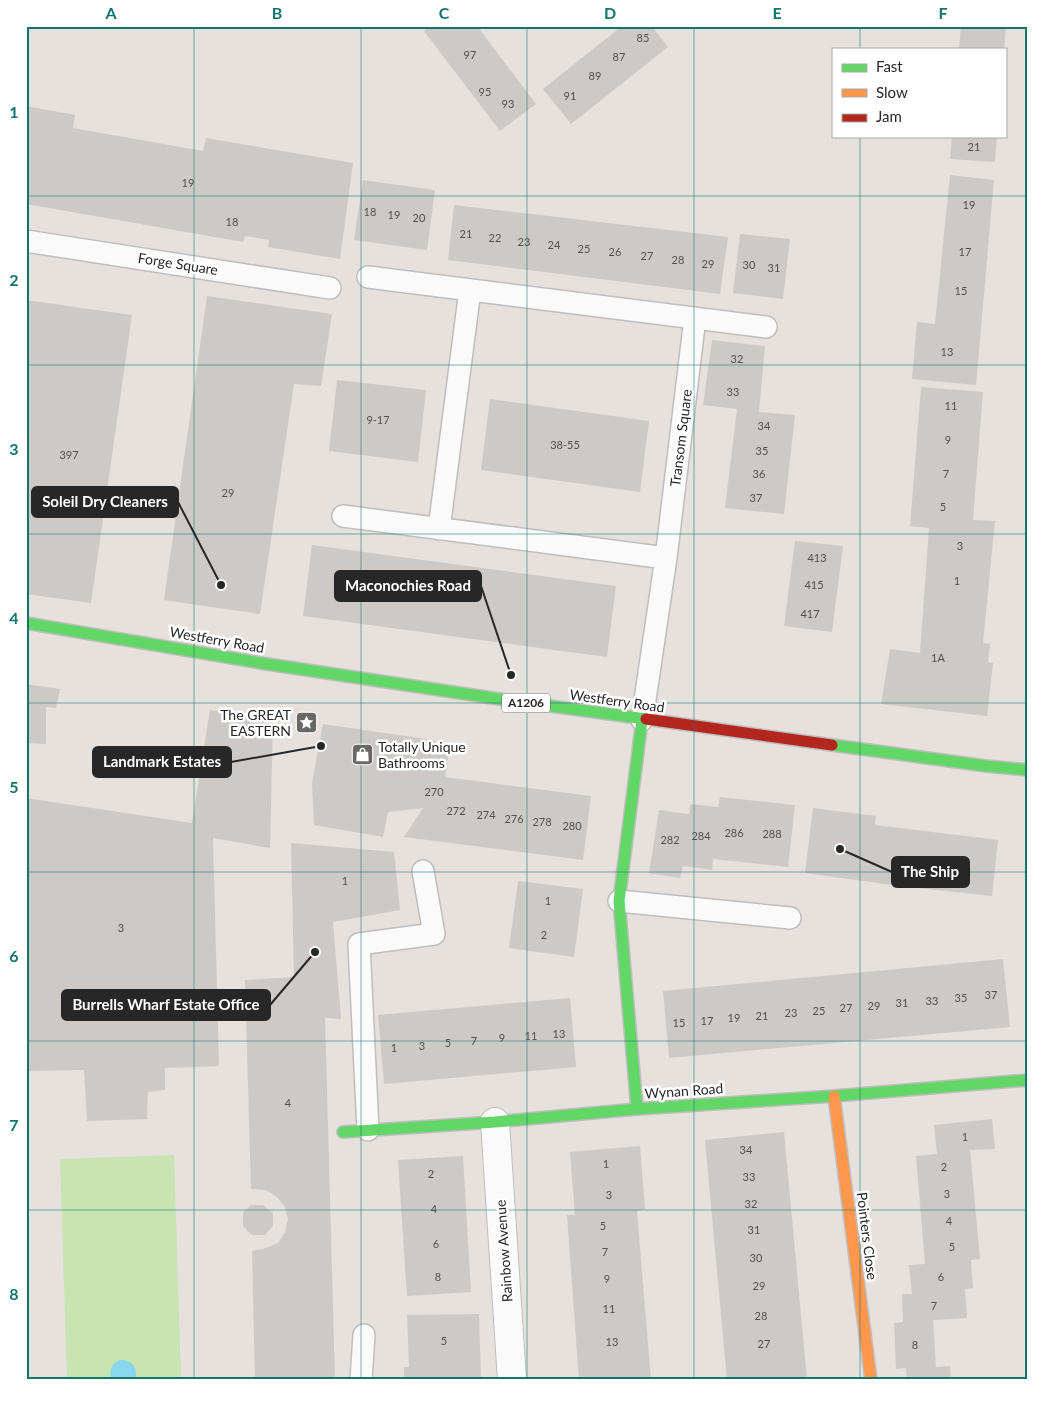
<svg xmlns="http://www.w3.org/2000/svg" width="1054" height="1406" viewBox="0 0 1054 1406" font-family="Lato,sans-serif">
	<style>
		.green { fill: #c8e4b2 }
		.water { fill: #89d7ef }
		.building { fill: #ccc9c6 }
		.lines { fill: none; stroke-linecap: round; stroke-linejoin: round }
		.lane-casing { stroke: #bfbdbe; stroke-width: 24 }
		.street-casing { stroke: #bfbdbe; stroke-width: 30 }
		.fast-casing { stroke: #bfbdbe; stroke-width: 14 }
		.slow-casing { stroke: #bfbdbe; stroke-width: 14 }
		.jam-casing { stroke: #bfbdbe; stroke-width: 14 }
		.lane { stroke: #fbfafa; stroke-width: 21 }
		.street { stroke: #fbfafa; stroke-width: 28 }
		.fast { stroke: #63d668; stroke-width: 11 }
		.slow { stroke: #ff974d; stroke-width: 11 }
		.jam { stroke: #b3261e; stroke-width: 11 }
		.grid { fill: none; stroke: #0f766e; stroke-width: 1; stroke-opacity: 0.55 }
		.labels { text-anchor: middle; stroke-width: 5; stroke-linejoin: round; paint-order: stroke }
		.number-label { font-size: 11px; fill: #515050 }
		.shield { fill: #fff; stroke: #686868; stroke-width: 1 }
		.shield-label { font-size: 12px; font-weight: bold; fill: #272727 }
		.street-label { font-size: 14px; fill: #272727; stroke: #fff }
		.poi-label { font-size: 14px; fill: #272727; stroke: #fff; text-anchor: end }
		.leader { fill: none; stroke: #272727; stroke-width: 2 }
		.callout-dot { fill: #272727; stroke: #fff; stroke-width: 2 }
		.callout { fill: #272727; stroke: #272727; stroke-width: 2 }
		.callout-label { font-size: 15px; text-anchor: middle; font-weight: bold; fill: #fff }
		.neatline { fill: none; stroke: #0f766e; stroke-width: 2 }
		.grid-label { font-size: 16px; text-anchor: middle; font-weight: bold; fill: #0f766e }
	</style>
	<rect width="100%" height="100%" fill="#e6e1dc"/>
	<path class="green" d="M174,1155L181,1380H67L60,1159Z"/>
	<path class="water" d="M119,1360C132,1359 139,1368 135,1380H111C109,1371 111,1364 119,1360Z"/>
	<path class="building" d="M430,26H477L536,104L500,131L424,31Z
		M622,26H652L668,47L571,124L543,89Z
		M961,26H1006L1004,49H959Z
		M26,106L75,115L73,128L203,151L206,138L353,163L340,259L268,247L269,240L245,236L243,242L26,204Z
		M952,136H997L995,162L950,159Z
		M950,175L994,180L976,385L912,379L917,322L935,324Z
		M363,180L435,190L427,250L354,240Z
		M454,205L728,237L720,294L448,260Z
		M740,234L790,239L783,299L733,293Z
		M207,296L332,314L321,386L294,384L260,614L164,600Z
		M26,300L132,315L91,603L26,594Z
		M712,340L765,346L759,412L795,415L784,514L725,508L737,409L703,405Z
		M337,380L426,390L418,462L329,451Z
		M921,387L983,392L973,520L995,521L983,643L990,644L988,662L993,663L987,716L881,704L890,649L920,653L929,528L910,526Z
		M490,399L649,421L640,492L481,470Z
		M795,541L843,546L832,632L784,626Z
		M312,545L616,586L607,657L303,616Z
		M26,684L60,689L56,708L46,707V744L26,743Z
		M210,710L273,719L270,848L213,838L219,1066L165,1068V1090L148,1092L147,1119L87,1121L84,1070L28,1071L26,1018V798L192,823Z
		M323,724L433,740L449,750L445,777L591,796L583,860L404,837L423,808L388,812L383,837L314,825L312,783Z
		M720,797L795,805L788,867L713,859L712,870L683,866L680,878L649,873L659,810L689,814L690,804L718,807Z
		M813,808L876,816L875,825L998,840L992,896L899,886L805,873Z
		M291,843L394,852L400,910L333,922L341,1019L325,1018L335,1380H255L252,1251L266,1248L278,1243L285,1232L288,1219L285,1207L277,1197L266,1190L251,1189L245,980L294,977Z
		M518,881L583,889L574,957L509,948Z
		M1003,959L1010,1027L669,1058L663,991Z
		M570,998L576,1067L384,1084L378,1015Z
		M992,1119L995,1149L970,1150L980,1259L971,1260L973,1288L965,1289L967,1318L933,1320L936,1367L950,1366L951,1380H907L906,1368L896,1369L894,1323L903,1322L902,1294H912L909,1265L925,1264L916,1156L937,1154L934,1125Z
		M784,1132L807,1380H727L705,1140Z
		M640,1146L645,1209L637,1211L651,1380H579L567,1215H575L570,1152Z
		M463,1156L471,1292L407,1296L398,1160Z
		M251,1205H263L273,1213V1226L265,1235H252L243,1226V1213Z
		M479,1314L481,1380H404V1367H409L407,1315Z"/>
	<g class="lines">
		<defs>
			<path id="lane" d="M26,241L330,288
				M368,277L766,327
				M343,516L666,558
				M439,529L470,290
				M642,720L666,558L695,318
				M619,901L790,918
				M368,1130L359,944L434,934L423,871
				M361,1380L364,1335"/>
			<path id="street" d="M495,1122L512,1380"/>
			<path id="fast" d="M26,623L267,664L506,700L646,719
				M832,745L986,766L1028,770
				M637,1109L619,901L642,720
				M343,1132L495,1122L637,1109L834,1096L1028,1080"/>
			<path id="slow" d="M834,1096L871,1380"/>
			<path id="jam" d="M646,719L832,745"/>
		</defs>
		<use href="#lane" class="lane-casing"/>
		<use href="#street" class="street-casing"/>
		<use href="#fast" class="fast-casing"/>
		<use href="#slow" class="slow-casing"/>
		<use href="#jam" class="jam-casing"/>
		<use href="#lane" class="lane"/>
		<use href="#street" class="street"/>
		<use href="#fast" class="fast"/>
		<use href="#slow" class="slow"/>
		<use href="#jam" class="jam"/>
	</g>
	<path class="grid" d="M194,26V1380M361,26V1380M527,26V1380M694,26V1380M860,26V49M860,136V1380M26,196H1028M26,365H1028M26,534H1028M26,703H1028M26,872H1028M26,1041H1028M26,1210H1028"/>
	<defs>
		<symbol id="sight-square" viewBox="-11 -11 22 22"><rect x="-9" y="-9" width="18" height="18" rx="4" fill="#6a6866" stroke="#fff"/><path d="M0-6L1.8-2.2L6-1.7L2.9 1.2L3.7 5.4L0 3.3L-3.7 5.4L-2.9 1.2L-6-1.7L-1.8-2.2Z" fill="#fff"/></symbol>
		<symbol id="shop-square" viewBox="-11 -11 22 22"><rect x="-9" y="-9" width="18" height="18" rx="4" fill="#6a6866" stroke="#fff"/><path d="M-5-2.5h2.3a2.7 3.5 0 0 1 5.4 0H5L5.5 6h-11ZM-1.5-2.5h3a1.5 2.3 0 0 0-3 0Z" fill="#fff"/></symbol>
	</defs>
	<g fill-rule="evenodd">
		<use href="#sight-square" x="294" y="710" width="25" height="25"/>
		<use href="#shop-square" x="350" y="742" width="25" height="25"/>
	</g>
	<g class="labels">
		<g class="number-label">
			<text x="643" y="42">85</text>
			<text x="470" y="59">97</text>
			<text x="619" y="61">87</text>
			<text x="595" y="80">89</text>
			<text x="485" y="96">95</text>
			<text x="570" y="100">91</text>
			<text x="508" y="108">93</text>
			<text x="974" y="151">21</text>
			<text x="188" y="187">19</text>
			<text x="969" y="209">19</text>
			<text x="370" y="216">18</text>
			<text x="394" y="219">19</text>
			<text x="419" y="222">20</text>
			<text x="232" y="226">18</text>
			<text x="466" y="238">21</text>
			<text x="495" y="242">22</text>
			<text x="524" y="246">23</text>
			<text x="554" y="249">24</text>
			<text x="584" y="253">25</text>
			<text x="615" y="256">26</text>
			<text x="965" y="256">17</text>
			<text x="647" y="260">27</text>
			<text x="678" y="264">28</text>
			<text x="708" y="268">29</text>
			<text x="749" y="269">30</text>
			<text x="774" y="272">31</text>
			<text x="961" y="295">15</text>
			<text x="947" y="356">13</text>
			<text x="737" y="363">32</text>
			<text x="733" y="396">33</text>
			<text x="951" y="410">11</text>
			<text x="378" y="424">9-17</text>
			<text x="764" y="430">34</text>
			<text x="948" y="444">9</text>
			<text x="565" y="449">38-55</text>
			<text x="762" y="455">35</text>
			<text x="69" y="459">397</text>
			<text x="759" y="478">36</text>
			<text x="946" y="478">7</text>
			<text x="228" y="497">29</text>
			<text x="756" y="502">37</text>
			<text x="943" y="511">5</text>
			<text x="960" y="550">3</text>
			<text x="817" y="562">413</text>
			<text x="957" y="585">1</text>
			<text x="814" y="589">415</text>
			<text x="810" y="618">417</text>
			<text x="938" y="662">1A</text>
			<text x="434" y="796">270</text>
			<text x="456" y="815">272</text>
			<text x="486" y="819">274</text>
			<text x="514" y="823">276</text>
			<text x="542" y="826">278</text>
			<text x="572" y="830">280</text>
			<text x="734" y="837">286</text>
			<text x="772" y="838">288</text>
			<text x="701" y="840">284</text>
			<text x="670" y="844">282</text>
			<text x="345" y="885">1</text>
			<text x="548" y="905">1</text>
			<text x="121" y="932">3</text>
			<text x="544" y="939">2</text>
			<text x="991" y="999">37</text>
			<text x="961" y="1002">35</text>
			<text x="932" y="1005">33</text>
			<text x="902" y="1007">31</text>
			<text x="874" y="1010">29</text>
			<text x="846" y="1012">27</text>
			<text x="819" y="1015">25</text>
			<text x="791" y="1017">23</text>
			<text x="762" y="1020">21</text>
			<text x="734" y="1022">19</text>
			<text x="707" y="1025">17</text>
			<text x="679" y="1027">15</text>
			<text x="559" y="1038">13</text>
			<text x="531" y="1040">11</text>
			<text x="502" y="1042">9</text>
			<text x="474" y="1045">7</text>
			<text x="448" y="1047">5</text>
			<text x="422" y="1050">3</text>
			<text x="394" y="1052">1</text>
			<text x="288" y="1107">4</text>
			<text x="965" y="1141">1</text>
			<text x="746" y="1154">34</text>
			<text x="606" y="1168">1</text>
			<text x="944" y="1171">2</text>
			<text x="431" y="1178">2</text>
			<text x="749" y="1181">33</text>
			<text x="947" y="1198">3</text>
			<text x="609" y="1199">3</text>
			<text x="751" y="1208">32</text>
			<text x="434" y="1213">4</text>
			<text x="949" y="1225">4</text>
			<text x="603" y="1230">5</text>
			<text x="754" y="1234">31</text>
			<text x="436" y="1248">6</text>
			<text x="952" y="1251">5</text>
			<text x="605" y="1256">7</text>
			<text x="756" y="1262">30</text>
			<text x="438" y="1281">8</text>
			<text x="941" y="1281">6</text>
			<text x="607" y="1283">9</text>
			<text x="759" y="1290">29</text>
			<text x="934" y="1310">7</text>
			<text x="609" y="1313">11</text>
			<text x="761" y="1320">28</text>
			<text x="444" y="1345">5</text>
			<text x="612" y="1346">13</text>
			<text x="764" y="1348">27</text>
			<text x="915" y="1349">8</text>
		</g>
		<rect class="shield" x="502" y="693.5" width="48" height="19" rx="4"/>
		<g class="shield-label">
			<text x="526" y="707">A1206</text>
		</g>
		<g class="street-label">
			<text transform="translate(178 264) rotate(9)" y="5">Forge Square</text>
			<text transform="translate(681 438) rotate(-83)" y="5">Transom Square</text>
			<text transform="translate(217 640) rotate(10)" y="5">Westferry Road</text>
			<text transform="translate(617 701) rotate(8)" y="5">Westferry Road</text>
			<text transform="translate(684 1091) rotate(-4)" y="5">Wynan Road</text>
			<text transform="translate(867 1236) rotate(83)" y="5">Pointers Close</text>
			<text transform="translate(504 1251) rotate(-94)" y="5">Rainbow Avenue</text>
		</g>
		<g class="poi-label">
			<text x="291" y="720">The GREAT<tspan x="291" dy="16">EASTERN</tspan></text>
			<text x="378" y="752" text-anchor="start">Totally Unique<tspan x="378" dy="16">Bathrooms</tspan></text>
		</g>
	</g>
	<path class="leader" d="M221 585L178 502M511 675L481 586M321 746L231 762M840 849L892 872M315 952L270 1005"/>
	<g class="callout-dot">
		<circle cx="221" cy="585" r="5"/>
		<circle cx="511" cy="675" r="5"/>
		<circle cx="321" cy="746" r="5"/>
		<circle cx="840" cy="849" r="5"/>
		<circle cx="315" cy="952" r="5"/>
	</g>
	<g class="callout">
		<rect x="32" y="487" width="146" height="30" rx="5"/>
		<rect x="335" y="571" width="146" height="30" rx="5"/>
		<rect x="93" y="747" width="138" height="30" rx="5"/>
		<rect x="892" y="857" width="77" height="30" rx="5"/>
		<rect x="62" y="990" width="208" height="30" rx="5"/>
	</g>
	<g class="callout-label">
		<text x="105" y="507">Soleil Dry Cleaners</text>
		<text x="408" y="591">Maconochies Road</text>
		<text x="162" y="767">Landmark Estates</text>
		<text x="930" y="877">The Ship</text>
		<text x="166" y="1010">Burrells Wharf Estate Office</text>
	</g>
	<rect width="1054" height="1406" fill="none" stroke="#ffffff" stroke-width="55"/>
	<rect x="832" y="48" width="175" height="90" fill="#ffffff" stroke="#a9a9a9"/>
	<rect x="842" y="64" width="25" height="8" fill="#63d668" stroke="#a9a9a9"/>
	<text x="876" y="72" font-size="15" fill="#272727">Fast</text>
	<rect x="842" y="89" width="25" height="8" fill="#ff974d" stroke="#a9a9a9"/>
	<text x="876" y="98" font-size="15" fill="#272727">Slow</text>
	<rect x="842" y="114" width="25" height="8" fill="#b3261e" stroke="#a9a9a9"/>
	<text x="876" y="122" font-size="15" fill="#272727">Jam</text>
	<rect x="28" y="28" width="998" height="1350" class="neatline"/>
	<g class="grid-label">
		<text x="111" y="19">A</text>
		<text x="277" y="19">B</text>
		<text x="444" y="19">C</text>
		<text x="610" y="19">D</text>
		<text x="777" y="19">E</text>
		<text x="943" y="19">F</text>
		<text x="14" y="118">1</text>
		<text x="14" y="286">2</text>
		<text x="14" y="455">3</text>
		<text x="14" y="624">4</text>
		<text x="14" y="793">5</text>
		<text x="14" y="962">6</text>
		<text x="14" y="1131">7</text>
		<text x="14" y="1300">8</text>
	</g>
</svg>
